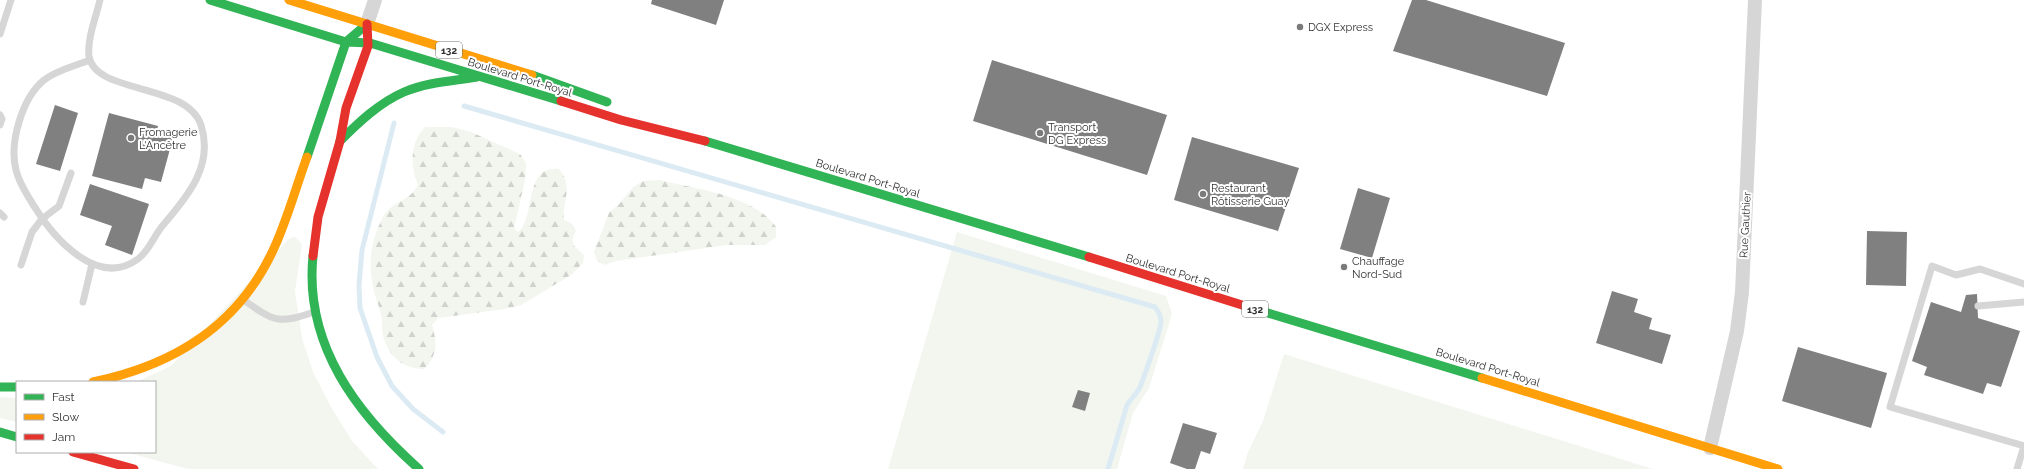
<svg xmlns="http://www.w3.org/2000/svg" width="2024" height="469" viewBox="0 0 2024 469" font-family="Raleway,sans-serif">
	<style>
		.green { fill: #f2f6ee }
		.forest { fill: url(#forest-firs) }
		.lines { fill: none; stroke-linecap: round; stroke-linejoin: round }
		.stream { stroke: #dcebf3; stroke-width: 5 }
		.building { fill: #808080 }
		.lane { stroke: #d6d6d6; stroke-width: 7 }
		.street { stroke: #d6d6d6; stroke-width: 14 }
		.fast { stroke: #30b455; stroke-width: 9 }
		.slow { stroke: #ff9f0a; stroke-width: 9 }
		.jam { stroke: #e5322d; stroke-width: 9 }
		.poi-dot { fill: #7a7a7a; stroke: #fff; stroke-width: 1.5 }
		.labels { text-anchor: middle; stroke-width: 4; stroke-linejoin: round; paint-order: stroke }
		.shield { fill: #fff; stroke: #707070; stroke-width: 1 }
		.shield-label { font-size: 10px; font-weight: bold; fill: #323232 }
		.poi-label { font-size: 11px; fill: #323232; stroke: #fff; text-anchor: start }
		.street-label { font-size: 11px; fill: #323232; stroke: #fff }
	</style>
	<defs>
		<pattern id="forest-firs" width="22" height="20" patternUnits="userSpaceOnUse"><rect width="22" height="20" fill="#f2f6ee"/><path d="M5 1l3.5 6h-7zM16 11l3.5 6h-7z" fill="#d0d3cd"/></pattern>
	</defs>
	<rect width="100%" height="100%" fill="#fff"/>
	<path class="green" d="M957,232L1166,296L1172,313L1169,324L1149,388L1133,413L1117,469H888Z
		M295,237L302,244L295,291L302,338L313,372L331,407L352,441L378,469H188L125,452H155V382H136L171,366L290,238Z
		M1284,354L1653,469H1243L1248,452L1263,421Z
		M0,397L17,398V422L0,418Z"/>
	<path class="forest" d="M425,127H452L471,132L520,154L526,163L525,180L514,228L518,232C536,220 523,164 559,169C574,188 562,199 564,220L572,224L576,230L572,240L575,247L584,255L583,263L571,275L521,305L505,309L438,318L432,325C437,342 438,355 424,369C405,369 390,358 384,339C381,331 383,322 381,314C379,306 376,299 374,291C368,265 370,243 382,219C392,199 408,204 418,185C410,166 410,142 425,127Z
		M659,180C696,189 753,195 776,227V237L765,245H727L616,261L605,265L597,261L594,252L609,213L620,203L633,187L643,181Z"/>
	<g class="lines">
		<path class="stream" d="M464,106L1155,307C1158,311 1161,316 1161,321C1161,330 1144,377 1140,387C1137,394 1131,398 1127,405L1108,469
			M394,123L362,250L359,285L360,308L377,357L392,386L413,409L443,432"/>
	</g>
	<path class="building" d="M652,0H724L716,25L651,4Z
		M1412,0H1426L1565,43L1547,96L1393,51Z
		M992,60L1167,115L1147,175L973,121Z
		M55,105L78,113L60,171L36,164Z
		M109,113L158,126L156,134L173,138L161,182L145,178L142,189L92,176Z
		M1192,137L1299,168L1278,231L1174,200Z
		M90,184L149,204L132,255L105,245L112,226L80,215Z
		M1358,188L1390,198L1372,258L1340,249Z
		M1867,231L1907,232L1906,286L1866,285Z
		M1612,291L1638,299L1634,312L1652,318L1649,329L1671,335L1662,364L1596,343Z
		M1977,294L1978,318L2020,331L2001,387L1987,383L1983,394L1924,375L1927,367L1912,361L1931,302L1961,312L1966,295Z
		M1798,347L1887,373L1871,428L1782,401Z
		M1078,390L1090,393L1085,411L1072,407Z
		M1183,423L1217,433L1210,454L1201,451L1195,469H1187L1170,463Z"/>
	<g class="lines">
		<path class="lane" d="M0,34L11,0
			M90,60C75,66 57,70 44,80C22,98 9,143 16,170C19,183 27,195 34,206C53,237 97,289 138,259C150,250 154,235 164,224C188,196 214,165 201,125C187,82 95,95 89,56C87,39 96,17 100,0
			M0,115L2,119L0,125
			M0,213L4,217
			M21,265L32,232L42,219L59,206L71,173
			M2024,284L1980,269L1956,275L1932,266L1890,407L2024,446
			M245,301C275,322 279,324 314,312
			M83,302L92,264
			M1978,306L2024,302
			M2017,469L2024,446"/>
		<path class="street" d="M367,24L375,0
			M1710,448L1737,331L1742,292L1755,0"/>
		<path class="fast" d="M210,0L346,42L370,43L561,101
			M532,75L607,102
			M340,141C359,122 379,103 404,92C427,82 453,81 477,77
			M705,141L1089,257
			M307,157L346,42L367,24
			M313,256C304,345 357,414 419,469
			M1258,310L1482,378
			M0,387H17
			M0,432L17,437"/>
		<path class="slow" d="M289,0L532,75
			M1482,378L1778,469
			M93,382C175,365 240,325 275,246C288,217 296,187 307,157"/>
		<path class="jam" d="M561,101L621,120L705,141
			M313,256L318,217L340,141L346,108L368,46L367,24
			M1089,257L1258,310
			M73,452L134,469"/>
	</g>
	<g class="poi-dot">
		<circle cx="1300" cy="27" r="4"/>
		<circle cx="1040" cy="133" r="4"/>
		<circle cx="131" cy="138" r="4"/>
		<circle cx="1203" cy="194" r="4"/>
		<circle cx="1344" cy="267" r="4"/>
	</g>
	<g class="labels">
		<g class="shield">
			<rect x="436" y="42" width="26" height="16" rx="3"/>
			<rect x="1242" y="301" width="26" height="16" rx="3"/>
		</g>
		<g class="shield-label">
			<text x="449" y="54">132</text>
			<text x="1255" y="313">132</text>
		</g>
		<g class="poi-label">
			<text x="1308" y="31">DGX Express</text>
			<text x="1048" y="131">Transport<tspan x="1048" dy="13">DG Express</tspan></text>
			<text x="139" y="136">Fromagerie<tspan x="139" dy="13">L'Ancêtre</tspan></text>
			<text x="1211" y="192">Restaurant<tspan x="1211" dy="13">Rôtisserie Guay</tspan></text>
			<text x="1352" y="265">Chauffage<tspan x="1352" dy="13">Nord-Sud</tspan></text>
		</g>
		<g class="street-label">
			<text transform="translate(520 77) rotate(17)" y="4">Boulevard Port-Royal</text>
			<text transform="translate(868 178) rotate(17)" y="4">Boulevard Port-Royal</text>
			<text transform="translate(1745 225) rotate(-87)" y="4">Rue Gauthier</text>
			<text transform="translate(1178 273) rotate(17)" y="4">Boulevard Port-Royal</text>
			<text transform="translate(1488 367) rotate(17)" y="4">Boulevard Port-Royal</text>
		</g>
	</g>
	<rect x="16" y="381" width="140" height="72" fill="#ffffff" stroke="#adadad"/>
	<rect x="24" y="394" width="20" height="6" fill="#30b455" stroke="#adadad"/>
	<text x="52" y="401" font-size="12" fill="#323232">Fast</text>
	<rect x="24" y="414" width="20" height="6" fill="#ff9f0a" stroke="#adadad"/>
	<text x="52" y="421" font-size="12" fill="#323232">Slow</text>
	<rect x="24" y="434" width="20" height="6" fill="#e5322d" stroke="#adadad"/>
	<text x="52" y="441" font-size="12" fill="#323232">Jam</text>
</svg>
